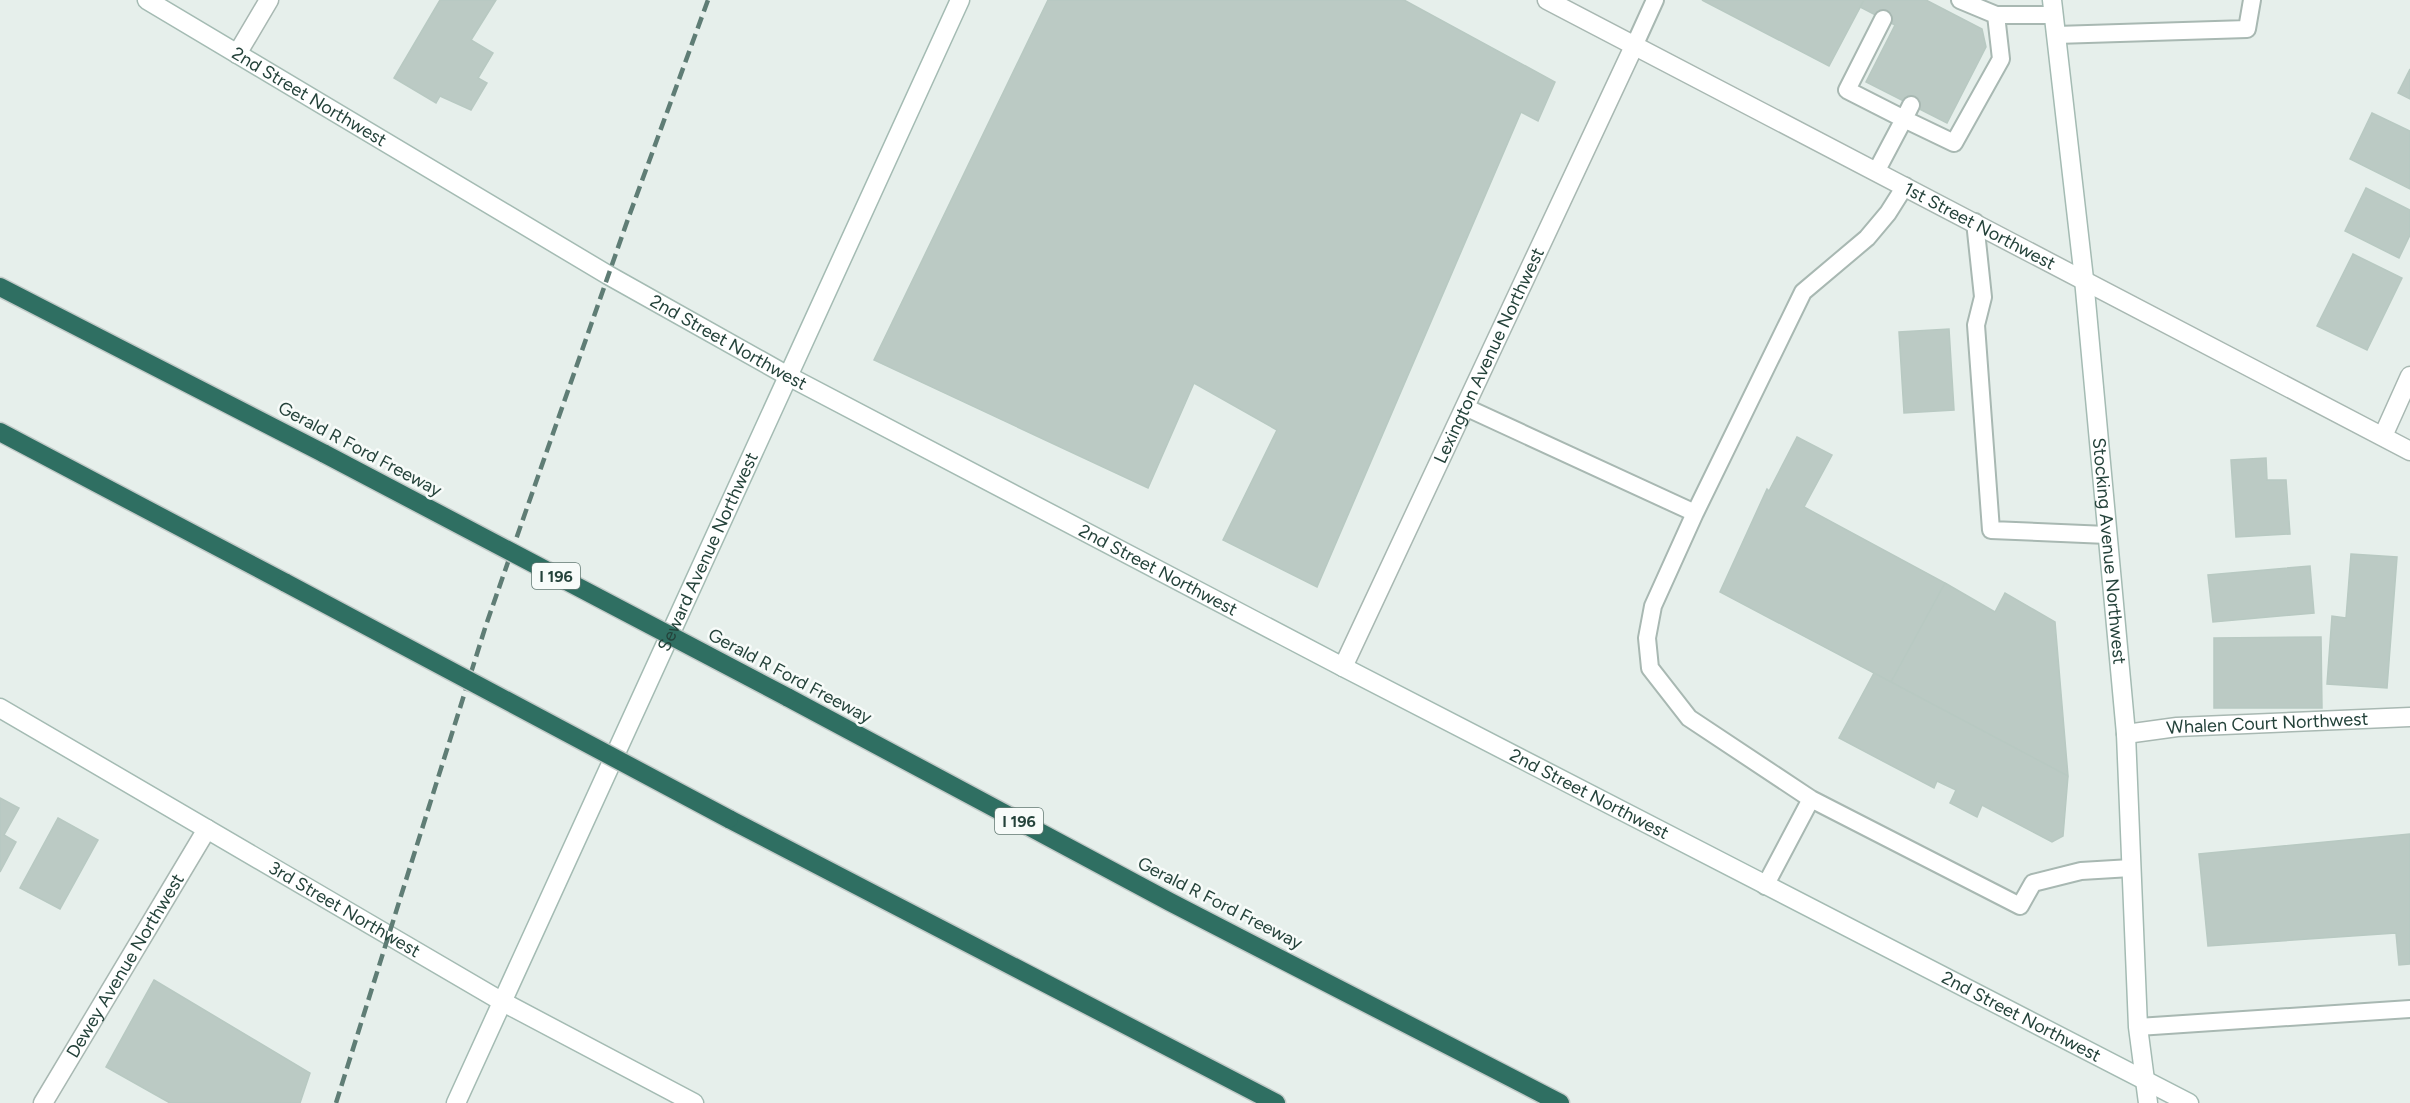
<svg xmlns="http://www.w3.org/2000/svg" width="2410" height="1103" viewBox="0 0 2410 1103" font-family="Figtree,sans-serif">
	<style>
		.building { fill: #bbcac4; stroke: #b8c9c2; stroke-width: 1.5 }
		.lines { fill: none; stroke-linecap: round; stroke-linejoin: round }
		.lane-casing { stroke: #a8b8b2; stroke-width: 20 }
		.street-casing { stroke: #a8b8b2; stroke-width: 21 }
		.secondary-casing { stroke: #a4bbb3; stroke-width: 21 }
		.highway-casing { stroke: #c2cac8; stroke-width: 21 }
		.lane { stroke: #fff; stroke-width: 16 }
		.street { stroke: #fff; stroke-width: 18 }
		.secondary { stroke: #fff; stroke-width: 18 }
		.highway { stroke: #2f6f62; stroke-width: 18 }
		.rail { stroke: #5f7d75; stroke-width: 4.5; stroke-dasharray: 12 6; stroke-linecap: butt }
		.highway-bridge-casing { stroke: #c2cac8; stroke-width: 21; stroke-linecap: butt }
		.highway-bridge { stroke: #2f6f62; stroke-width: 18 }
		.labels { text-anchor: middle; stroke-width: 5; stroke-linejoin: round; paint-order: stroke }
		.shield { fill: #f7fbf9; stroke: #637a73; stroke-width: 1.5 }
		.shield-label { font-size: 16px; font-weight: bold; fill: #24423a }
		.street-label { font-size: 18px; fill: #24423a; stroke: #f7fbf9 }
	</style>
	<rect width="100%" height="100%" fill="#e6efeb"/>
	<path class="building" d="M440,0H496L471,40L493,53L478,78L487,83L471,110L440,96L436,103L394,78Z
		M1048,0H1404L1555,82L1538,121L1521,112L1317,587L1223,540L1277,430L1194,383L1148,488L874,360Z
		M1702,0H1864L1829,66Z
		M1864,0H1926L1982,29L1986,47L1947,123L1866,82L1895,25L1860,7Z
		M2410,69V99L2398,93Z
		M2372,113L2410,131V189L2350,159Z
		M2366,188L2410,210V235L2399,258L2345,231Z
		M2353,254L2402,278L2367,350L2317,326Z
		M1949,329L1954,410L1904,413L1899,332Z
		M1797,437L1832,455L1804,507L1945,583L1891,682L1720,592L1767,489L1769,491Z
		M2266,458L2267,480H2286L2290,534L2236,537L2231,460Z
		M2351,554L2397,557L2387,688L2327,684L2332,616L2346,618Z
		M2310,566L2314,613L2213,622L2208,575Z
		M1945,583L1995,612L2005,593L2055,622L2068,776L1891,682Z
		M2321,637L2322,708H2214V638Z
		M1874,673L2068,776L2063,836L2052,842L1982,805L1977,817L1950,803L1956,790L1937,781L1934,788L1839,738Z
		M0,798L19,808L4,835L16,842L0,872Z
		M58,818L98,840L60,909L20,888Z
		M2410,834V964L2399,965L2396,933L2208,946L2199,854Z
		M154,980L310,1073L300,1103H170L106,1067Z"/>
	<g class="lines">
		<defs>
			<path id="lane" d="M1960,0L1996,15H2054
				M2056,35L2247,29L2252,0
				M1635,44L1655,0
				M1911,105L1904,119L1954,143L2001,59L1996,15
				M1877,170L1904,119L1847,90L1883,19
				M1975,222L1983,297L1976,325L1991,530L2107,535
				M1465,407L1695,513
				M1811,799L1689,718L1650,668L1647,638L1653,606L1695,513L1803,292L1867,238L1888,213L1905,186
				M1765,886L1811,799L2020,906L2033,883L2081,871L2131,868
				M2138,1027L2410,1009"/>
			<g id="street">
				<path id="s1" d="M1547,0L2410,451"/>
				<path d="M237,54L269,0"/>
				<path d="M2383,436L2410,376"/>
				<path id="s2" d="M1343,667L1635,44"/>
				<path id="s3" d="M2126,734L2177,727L2410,717"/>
				<path id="s4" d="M43,1103L207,829"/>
			</g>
			<g id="secondary">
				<path id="s5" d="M147,0L608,275L788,376L1343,667L2189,1103"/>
				<path id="s6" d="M2052,0L2084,279L2126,734L2138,1027L2148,1103"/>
				<path id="s7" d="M0,708L501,1001L694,1103"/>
				<path id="s8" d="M456,1103L960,0"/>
			</g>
			<path id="highway" d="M0,287L325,454
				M0,432L286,583
				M787,697L1170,902L1560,1103
				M729,819L1276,1103"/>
		</defs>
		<use href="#lane" class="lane-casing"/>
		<use href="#street" class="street-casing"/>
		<use href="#secondary" class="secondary-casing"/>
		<use href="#highway" class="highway-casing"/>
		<use href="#lane" class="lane"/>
		<use href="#street" class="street"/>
		<use href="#secondary" class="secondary"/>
		<use href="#highway" class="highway"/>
		<path class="rail" d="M336,1103L486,625L628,219L708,0"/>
		<defs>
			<path id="highway-bridge" d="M325,454L787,697
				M286,583L729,819"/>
		</defs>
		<use href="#highway-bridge" class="highway-bridge-casing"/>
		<use href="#highway-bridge" class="highway-bridge"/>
	</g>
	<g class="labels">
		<g class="shield">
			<rect x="532" y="563" width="48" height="26" rx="4.5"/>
			<rect x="995" y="808" width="48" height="26" rx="4.5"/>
		</g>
		<g class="shield-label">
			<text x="556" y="582">I 196</text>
			<text x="1019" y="827">I 196</text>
		</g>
		<g class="street-label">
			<text dy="6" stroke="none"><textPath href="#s5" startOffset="189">2nd Street Northwest</textPath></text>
			<text dy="6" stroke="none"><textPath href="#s1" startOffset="488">1st Street Northwest</textPath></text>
			<text dy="6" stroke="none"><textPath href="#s5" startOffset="675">2nd Street Northwest</textPath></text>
			<text dy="6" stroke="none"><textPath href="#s2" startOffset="344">Lexington Avenue Northwest</textPath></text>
			<text transform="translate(360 449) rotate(28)" y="6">Gerald R Ford Freeway</text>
			<text dy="6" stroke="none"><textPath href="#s8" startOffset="606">Seward Avenue Northwest</textPath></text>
			<text dy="6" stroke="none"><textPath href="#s6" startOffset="554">Stocking Avenue Northwest</textPath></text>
			<text dy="6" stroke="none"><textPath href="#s5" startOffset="1161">2nd Street Northwest</textPath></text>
			<text transform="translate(790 676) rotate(28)" y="6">Gerald R Ford Freeway</text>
			<text dy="6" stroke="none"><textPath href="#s3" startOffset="142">Whalen Court Northwest</textPath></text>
			<text dy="6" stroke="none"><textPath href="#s5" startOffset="1647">2nd Street Northwest</textPath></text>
			<text transform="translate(1220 903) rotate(27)" y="6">Gerald R Ford Freeway</text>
			<text dy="6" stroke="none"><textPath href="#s7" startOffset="399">3rd Street Northwest</textPath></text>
			<text dy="6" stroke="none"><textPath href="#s4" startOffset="160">Dewey Avenue Northwest</textPath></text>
			<text dy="6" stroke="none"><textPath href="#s5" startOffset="2133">2nd Street Northwest</textPath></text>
		</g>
	</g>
</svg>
